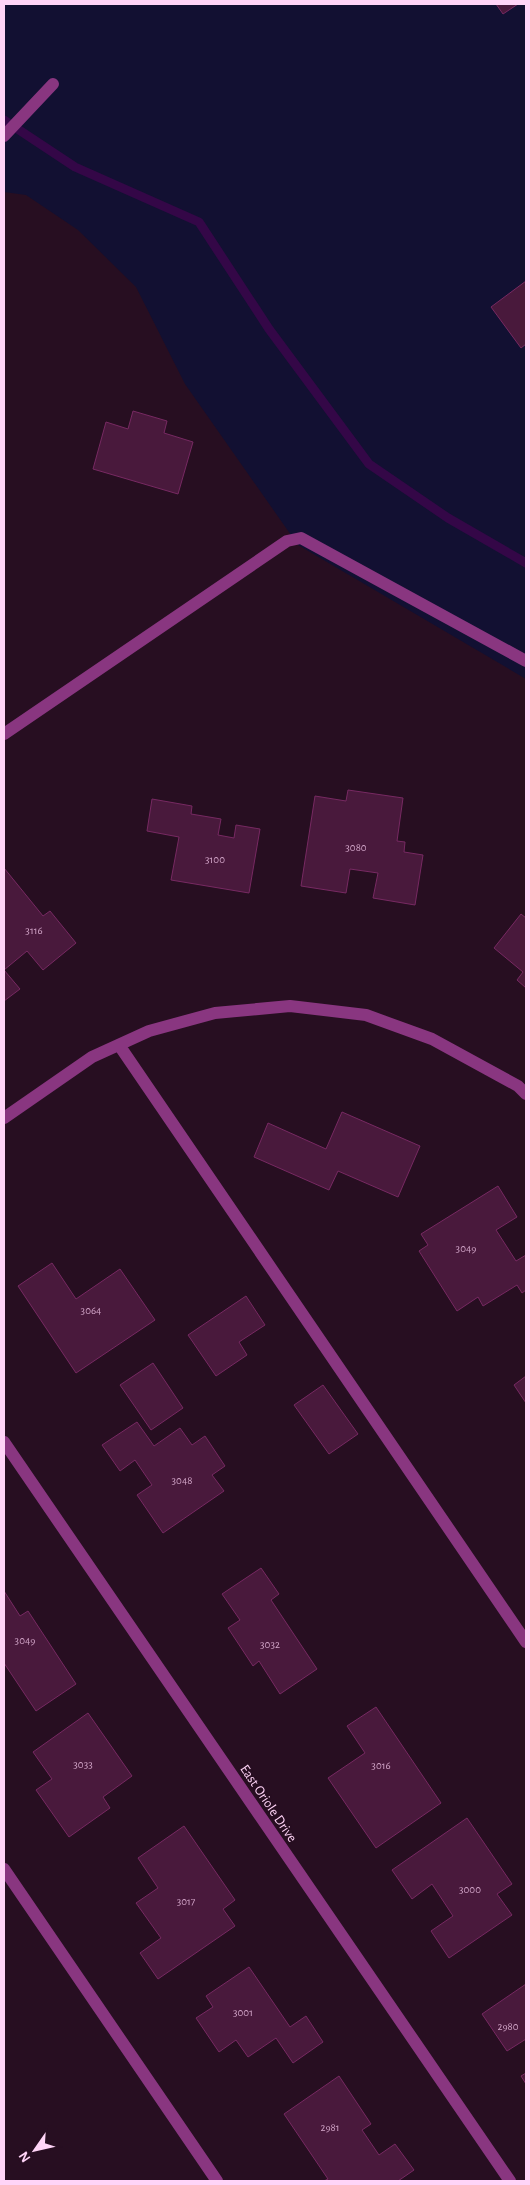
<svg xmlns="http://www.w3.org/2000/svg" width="530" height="2185" viewBox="0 0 530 2185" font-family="'Alegreya Sans',sans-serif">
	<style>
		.green { fill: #121032 }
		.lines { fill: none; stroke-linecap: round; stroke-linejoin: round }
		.stream { stroke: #340747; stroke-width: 9 }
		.building { fill: #49193c; stroke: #772962 }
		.minor { stroke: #893680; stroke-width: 12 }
		.labels { text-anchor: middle; stroke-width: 4; stroke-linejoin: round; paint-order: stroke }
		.number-label { font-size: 11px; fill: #d2a5c8 }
		.street-label { font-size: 14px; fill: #ffd4f7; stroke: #270e21 }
	</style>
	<rect width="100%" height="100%" fill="#270e21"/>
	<path class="green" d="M4,4H526V679L298,545L185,384L136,287L78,230L26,195L4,192Z"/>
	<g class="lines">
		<path class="stream" d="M4,120L75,167L199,222L269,329L369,464L448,518L526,563"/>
	</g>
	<path class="building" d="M496,4H518L503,14Z
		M526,281V344L521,348L491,307Z
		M133,411L167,421L164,433L193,442L178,494L93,469L106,422L128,429Z
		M348,790L403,798L397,841L405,842L404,852L423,855L415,905L373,898L378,873L350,869L346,893L301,886L315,796L346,801Z
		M152,799L192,806L191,814L221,819L218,835L234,838L236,825L260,829L249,893L171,880L179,837L147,831Z
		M4,868L43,916L50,911L76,943L43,970L27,951L4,970L20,989L4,1001Z
		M521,914L526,918V988L517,980L523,972L494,948Z
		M342,1112L420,1146L398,1197L338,1171L329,1190L254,1157L268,1123L326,1149Z
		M498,1186L517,1217L496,1230L516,1261L526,1255V1290L522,1293L517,1285L483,1306L478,1297L457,1311L419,1251L428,1245L421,1234Z
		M52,1263L76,1299L120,1269L155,1320L76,1373L18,1286Z
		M246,1296L265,1325L239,1342L247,1355L216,1376L188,1335Z
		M153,1363L183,1408L151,1430L120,1385Z
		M526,1376V1403L514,1385Z
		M323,1385L358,1434L329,1454L294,1405Z
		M137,1422L154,1446L180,1428L192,1445L205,1436L225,1466L212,1475L224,1491L163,1533L137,1495L152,1485L135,1460L120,1471L102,1445Z
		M261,1568L279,1594L271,1600L317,1669L280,1694L259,1661L253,1666L228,1628L240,1620L222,1594Z
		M4,1591L20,1616L28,1611L76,1684L36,1711L4,1663Z
		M376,1707L441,1803L376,1848L328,1778L365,1753L347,1726Z
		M88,1713L132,1776L103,1797L110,1808L69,1837L36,1790L52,1779L33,1752Z
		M467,1818L512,1884L497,1894L512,1915L449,1958L431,1931L453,1916L432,1884L412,1899L392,1870Z
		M184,1826L235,1900L223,1909L235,1926L158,1979L140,1953L161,1938L136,1903L158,1888L138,1858Z
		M249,1967L290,2027L306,2016L323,2042L293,2063L276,2038L248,2057L236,2040L219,2052L196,2018L213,2007L206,1996Z
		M526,1984V2039L507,2051L482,2014Z
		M526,2073V2084L521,2076Z
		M339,2076L371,2124L362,2130L379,2155L395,2144L414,2170L398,2181H324L328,2179L284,2114Z"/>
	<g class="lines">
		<path class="minor" d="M4,136L53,84
			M4,734L287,541L301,538L526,661
			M119,1045L526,1642
			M4,1118L92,1057L149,1031L215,1013L290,1006L366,1015L432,1039L518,1086L526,1094
			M4,1442L510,2181
			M4,1869L217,2181"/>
	</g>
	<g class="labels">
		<g class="number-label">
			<text x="356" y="851">3080</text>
			<text x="215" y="863">3100</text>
			<text x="34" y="934">3116</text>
			<text x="466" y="1252">3049</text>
			<text x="91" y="1314">3064</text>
			<text x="182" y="1484">3048</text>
			<text x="25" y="1644">3049</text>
			<text x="270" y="1648">3032</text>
			<text x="83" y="1768">3033</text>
			<text x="381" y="1769">3016</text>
			<text x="470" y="1893">3000</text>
			<text x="186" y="1905">3017</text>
			<text x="243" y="2016">3001</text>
			<text x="508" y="2030">2980</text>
			<text x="330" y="2131">2981</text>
		</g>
		<g class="street-label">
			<text transform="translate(269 1803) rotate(56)" y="5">East Oriole Drive</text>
		</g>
	</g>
	<rect width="530" height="2185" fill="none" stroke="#ffd4f7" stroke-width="10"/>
	<g transform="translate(35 2150) rotate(236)" stroke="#270e21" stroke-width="4" paint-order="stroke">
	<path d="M0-4L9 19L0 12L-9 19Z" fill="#ffd4f7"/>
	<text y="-8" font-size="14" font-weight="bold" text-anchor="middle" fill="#ffd4f7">N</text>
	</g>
</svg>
